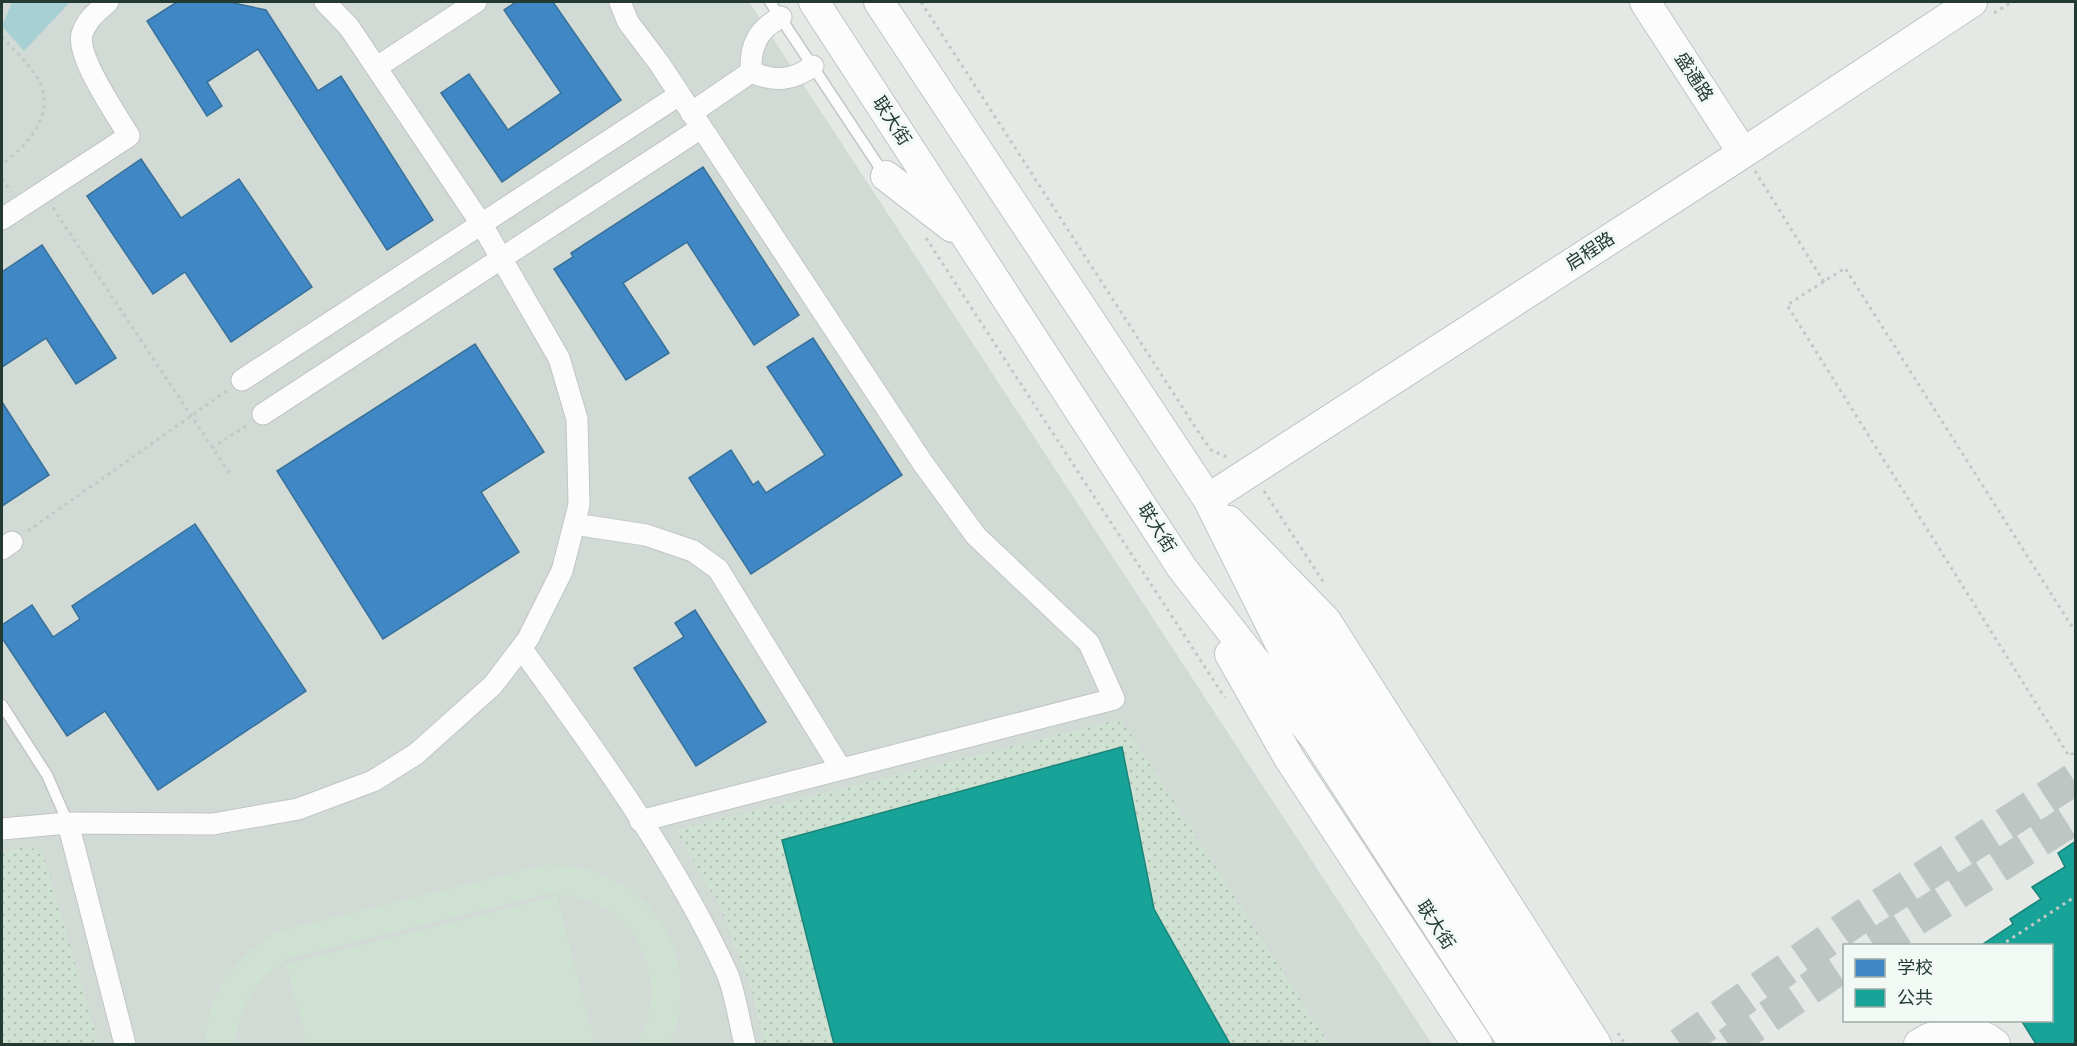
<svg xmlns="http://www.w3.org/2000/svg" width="2077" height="1046" viewBox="0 0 2077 1046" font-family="'Source Sans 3','Noto Sans SC',sans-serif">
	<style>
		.built { fill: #d2dad6 }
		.grass { fill: url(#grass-dots) }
		.pitch { fill: #cee1d2 }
		.water { fill: #a7d0d4 }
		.schools { fill: #3f88c5; stroke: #377199; stroke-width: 1.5 }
		.public { fill: #17a398; stroke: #1b847a; stroke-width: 1.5 }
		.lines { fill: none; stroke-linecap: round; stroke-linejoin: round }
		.primary-tunnel { stroke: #bdc6c2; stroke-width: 33; stroke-dasharray: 33 16; stroke-linecap: butt }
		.lane-casing { stroke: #c1c6c3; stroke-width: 13 }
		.street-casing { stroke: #c1c6c3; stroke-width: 23 }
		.secondary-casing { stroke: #c0c6c3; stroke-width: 32 }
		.path { stroke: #c1c9c5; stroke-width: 3; stroke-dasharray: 3 4.5; stroke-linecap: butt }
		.lane { stroke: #fbfcfb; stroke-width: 10 }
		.street { stroke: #fbfcfb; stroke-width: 21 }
		.secondary { stroke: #fbfcfb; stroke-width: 30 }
		.labels { text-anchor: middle; stroke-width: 6; stroke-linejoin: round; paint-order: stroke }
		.street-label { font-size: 18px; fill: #233a33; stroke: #f2f8f4 }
	</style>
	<defs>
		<pattern id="grass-dots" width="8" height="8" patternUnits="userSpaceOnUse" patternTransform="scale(1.5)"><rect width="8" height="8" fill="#cee1d2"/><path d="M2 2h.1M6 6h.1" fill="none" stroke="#b1c2b5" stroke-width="1.8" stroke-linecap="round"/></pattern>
	</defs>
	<rect width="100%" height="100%" fill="#e4e9e6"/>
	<path class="built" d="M2,2H749L1432,1044H2Z"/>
	<path class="grass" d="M1121,719L1329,1044H764L752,990L721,910L676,830Z
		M25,847L42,850L99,1044H2V852Z"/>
	<path class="pitch" d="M546,865C645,864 708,951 670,1044H636C667,997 649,928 597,904C581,896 565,895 548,894L292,957C257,976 239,1005 235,1044H206C204,994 238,956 278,931Z
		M557,896L595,1044H307L286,964Z"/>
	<path class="water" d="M12,2H70L24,51L2,26Z"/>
	<path class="schools" d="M177,2H229L266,10L318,91L341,76L433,220L387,250L258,49L207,82L222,106L207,116L147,21Z
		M516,2H553L621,100L502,182L441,93L469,74L508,130L561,93L504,10Z
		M141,159L181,218L239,179L312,287L231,342L185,272L153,294L87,196Z
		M703,167L799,315L754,345L687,242L623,283L669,353L626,380L554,269L573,257L571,253Z
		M42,245L116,358L76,384L46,338L2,367V272Z
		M813,338L902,475L751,574L689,478L731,450L753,485L758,481L766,493L825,455L767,367Z
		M475,344L544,452L481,492L519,552L383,639L277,471Z
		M2,402L49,475L2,506Z
		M195,524L306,691L158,790L105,711L67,736L2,638V625L32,605L53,637L80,619L72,606Z
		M695,610L766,722L696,766L634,668L684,637L675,623Z"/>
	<path class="public" d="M1122,747L1154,909L1230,1044H834L782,840Z
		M2076,841V1044H2036L2021,1020H2052V946H1980L2013,924L2010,919L2041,899L2032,887L2065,867L2058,853Z"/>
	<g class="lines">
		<path class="primary-tunnel" d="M1874,946L2076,817
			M1680,1044L1852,923L2076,778
			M1728,1044L1844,965"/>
		<defs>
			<path id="lane" d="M770,2L884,174
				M2,705L47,775L68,823"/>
			<path id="street" d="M620,2L628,22L659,63L922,462L976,536L1089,643L1114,699L640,821
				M377,67L476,2
				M751,72C750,46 757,30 781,17
				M751,72C775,82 792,81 813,66
				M691,113L751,72
				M2,219L129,136C117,115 76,57 82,34C87,19 97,12 108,2
				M242,380L679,95
				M263,414L701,128
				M574,524L646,535L693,551L718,569L841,769
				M2,549L12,542
				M521,648C594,748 676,861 727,973C736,995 739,1022 745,1044
				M68,823L125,1044
				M2,829L68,823L213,824L298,809L373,781L416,754L493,685L528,639L562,571L579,505L577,419L559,358L482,225L349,27L325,2"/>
			<path id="secondary" d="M814,2L1182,568L1316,739L1514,1044
				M879,2L1208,499L1282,647L1540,1044
				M1645,2L1743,153
				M886,176L952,227
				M1208,499L1743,153L1972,2
				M1229,521L1326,621L1596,1044
				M1271,586L1306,634L1568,1044
				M1230,654L1289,758L1477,1044
				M1919,1044C1945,1028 1971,1025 1995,1044"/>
		</defs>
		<use href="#lane" class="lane-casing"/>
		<use href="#street" class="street-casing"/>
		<use href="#secondary" class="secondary-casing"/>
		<path class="path" d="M921,2L1201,436L1211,450L1229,458
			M1994,13L2012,2
			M2,37C14,50 32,66 40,83C55,116 26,147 2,164
			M1755,171L1824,282
			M2,179L11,192
			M53,208L230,474
			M926,238L1225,698
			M212,448L247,425
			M1264,491L1324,583
			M28,531L228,390
			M2076,633L1845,268L1787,305L2069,756L2076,751
			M2000,946L2076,896
			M1618,1033L1625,1044"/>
		<use href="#lane" class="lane"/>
		<use href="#street" class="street"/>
		<use href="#secondary" class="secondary"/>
	</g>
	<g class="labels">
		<g class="street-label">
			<text transform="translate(1694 77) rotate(57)" y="6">盛通路</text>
			<text transform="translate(892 121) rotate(57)" y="6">联大街</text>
			<text transform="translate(1590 251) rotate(-33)" y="6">启程路</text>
			<text transform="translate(1157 528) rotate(58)" y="6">联大街</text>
			<text transform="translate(1436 925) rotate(57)" y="6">联大街</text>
		</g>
	</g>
	<rect width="2077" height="1046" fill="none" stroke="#233a33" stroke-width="6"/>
	<rect x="1843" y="944" width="210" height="78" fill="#f2f8f4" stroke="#9faca7" stroke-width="1.5"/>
	<rect x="1855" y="959" width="30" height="18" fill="#3f88c5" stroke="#9faca7" stroke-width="1.5"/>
	<text x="1897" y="974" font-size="18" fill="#233a33">学校</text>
	<rect x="1855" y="989" width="30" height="18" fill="#17a398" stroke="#9faca7" stroke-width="1.5"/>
	<text x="1897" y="1004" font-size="18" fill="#233a33">公共</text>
</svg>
